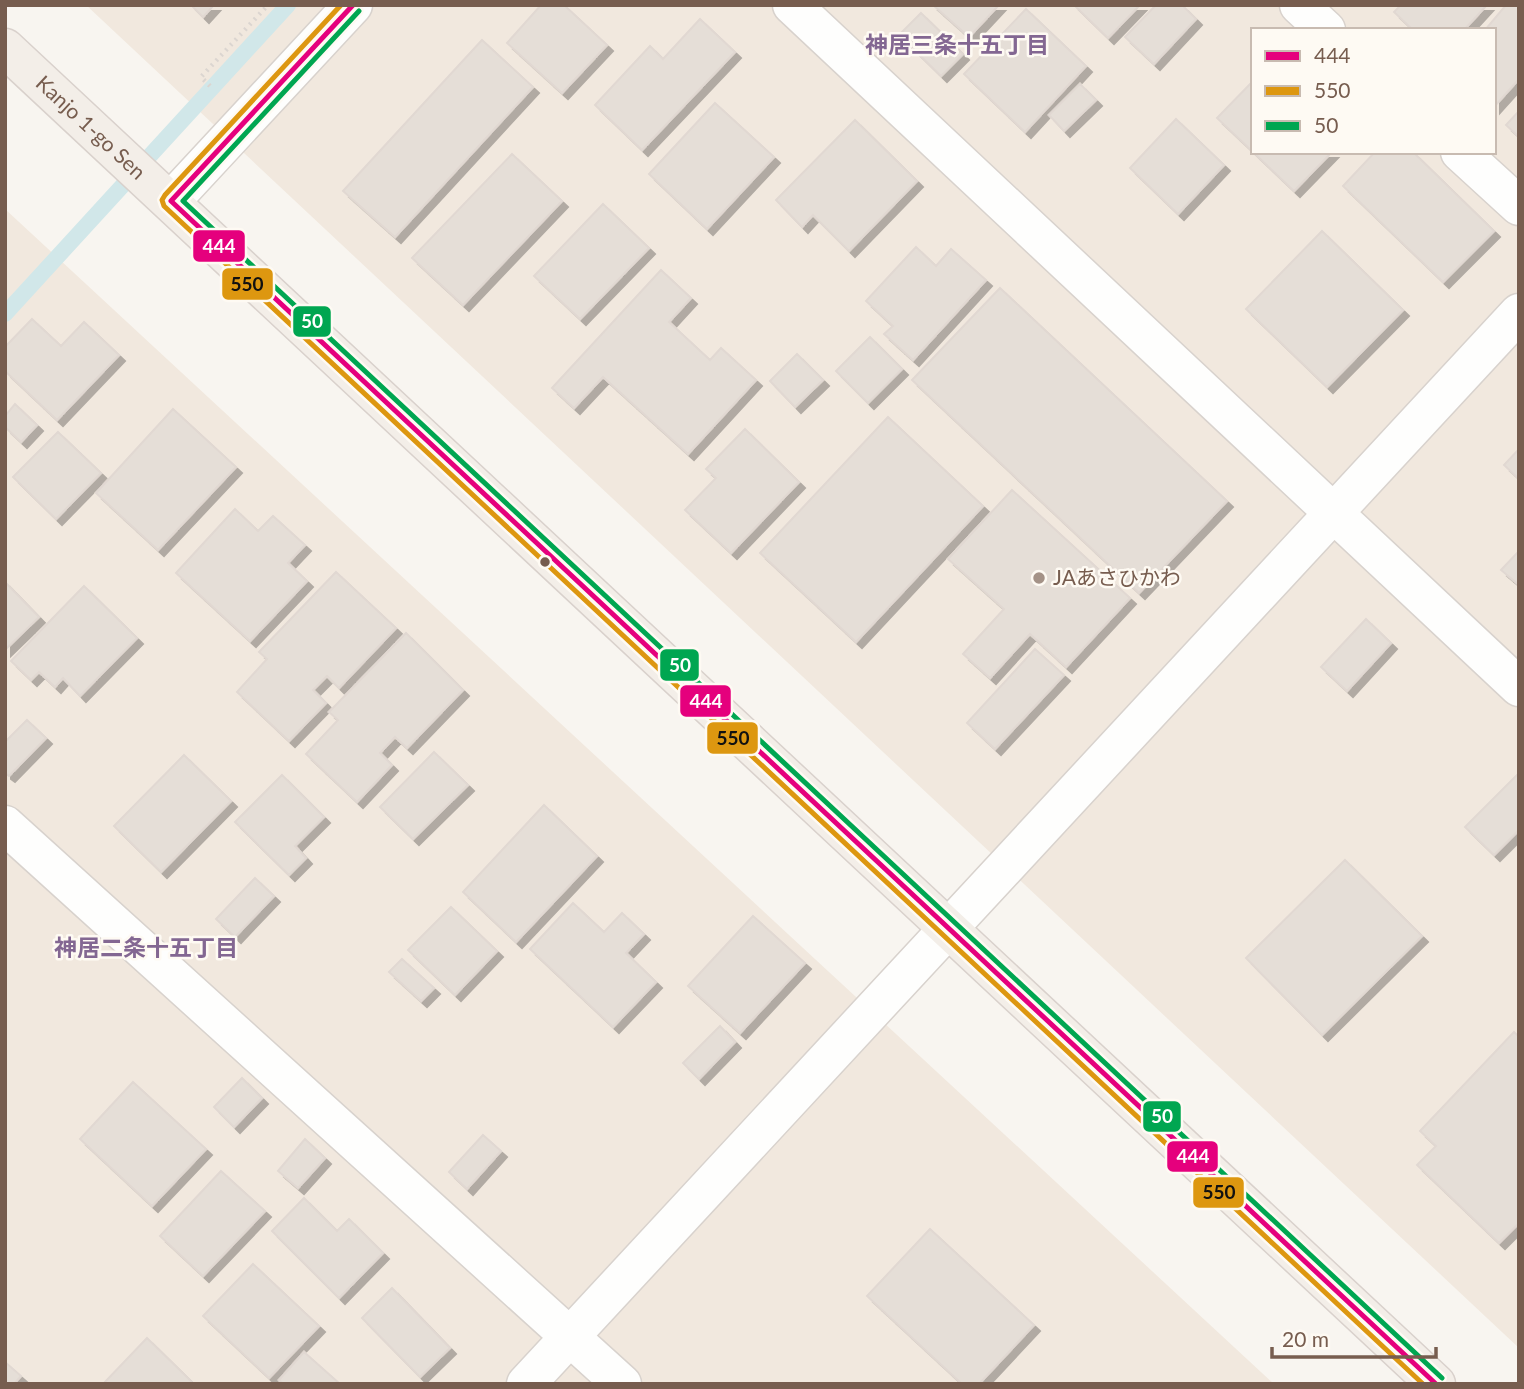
<svg xmlns="http://www.w3.org/2000/svg" width="1524" height="1389" viewBox="0 0 1524 1389" font-family="Lato,'Noto Sans JP',sans-serif">
	<style>
		.residential { fill: #f1e8de; fill-rule: evenodd }
		.lines { fill: none; stroke-linecap: round; stroke-linejoin: round }
		.stream { stroke: #d1e7e9; stroke-width: 16 }
		.building { fill: #e5ded7; stroke: #e1d8d2; stroke-width: 2; filter: url(#shadow) }
		.minor-casing { stroke: #d8d2cd; stroke-width: 41 }
		.major-casing { stroke: #d9d1cc; stroke-width: 41 }
		.path { stroke: #dbd5d0; stroke-width: 4.5; stroke-dasharray: 2 5; stroke-linecap: butt }
		.minor { stroke: #fefefd; stroke-width: 38 }
		.major { stroke: #f3eee8; stroke-width: 38 }
		.bus-1-casing { stroke: #fefaf3; stroke-width: 10 }
		.bus-2-casing { stroke: #fefaf3; stroke-width: 10 }
		.bus-3-casing { stroke: #fefaf3; stroke-width: 10 }
		.bus-1 { stroke: #e5007d; stroke-width: 5 }
		.bus-2 { stroke: #dd9710; stroke-width: 5 }
		.bus-3 { stroke: #00a651; stroke-width: 5 }
		.bus-dot { fill: #775d4f; stroke: #fefaf3; stroke-width: 2.5 }
		.poi-dot { fill: #a49287; stroke: #fefaf3; stroke-width: 2.5 }
		.labels { text-anchor: middle; stroke-width: 5; stroke-linejoin: round; paint-order: stroke }
		.street-label { font-size: 21px; fill: #775d4f; stroke: #fefaf3 }
		.poi-label { font-size: 21px; fill: #775d4f; stroke: #fefaf3; text-anchor: start }
		.neighbourhood-label { font-size: 23px; font-weight: bold; fill: #836792; stroke: #fefaf3 }
		.line-badge { stroke: #fefaf3; stroke-width: 2.5 }
		.badge-label { font-size: 19px; text-anchor: middle; font-weight: bold; fill: #fff }
		.pale-badge-label { font-size: 19px; text-anchor: middle; font-weight: bold; fill: #111 }
	</style>
	<defs>
		<filter id="shadow"><feDropShadow dx="6" dy="6" stdDeviation="0" flood-color="#0004"/></filter>
	</defs>
	<rect width="100%" height="100%" fill="#f8f5f0"/>
	<path class="residential" d="M86,5H1519V1348ZM1253,30H1494V152H1253Z
		M5,209L1274,1384H5Z"/>
	<g class="lines">
		<path class="stream" d="M5,314L288,5"/>
	</g>
	<path class="building" d="M191,5H214L203,17Z
		M541,5H564L607,45L562,93L507,43Z
		M933,5H999L969,37Z
		M1074,5H1140L1108,38Z
		M1156,5H1182L1196,19L1154,64L1125,37Z
		M1401,5H1487L1464,30H1413L1394,12Z
		M1506,5H1519V79L1494,107V30H1485Z
		M1026,9L1086,66L1025,132L964,74Z
		M921,13L963,54L941,76L899,35Z
		M700,19L735,52L642,150L595,105L650,46L663,59Z
		M482,40L533,87L395,237L343,191Z
		M1253,81V152L1217,118Z
		M1080,84L1096,100L1064,131L1049,115Z
		M715,103L774,157L707,229L649,174Z
		M1519,111V137L1506,125Z
		M1176,119L1224,165L1178,214L1130,168Z
		M855,120L917,181L849,251L813,215L802,227L776,200Z
		M1253,152H1332L1294,191Z
		M1375,152H1413L1494,231L1443,282L1343,186Z
		M512,154L562,201L463,305L412,258Z
		M603,204L649,248L580,319L534,276Z
		M1322,231L1403,310L1327,387L1246,309Z
		M916,247L936,266L951,249L986,280L913,360L884,334L893,326L866,301Z
		M661,270L691,298L669,322L710,360L721,348L756,380L688,454L603,377L574,408L552,388Z
		M1000,288L1227,501L1139,593L912,380Z
		M32,319L61,346L84,322L119,355L57,420L5,371V347Z
		M870,337L902,369L868,403L836,371Z
		M797,354L823,380L795,407L770,381Z
		M15,404L37,425L21,442L5,427V416Z
		M173,409L236,467L158,550L96,493Z
		M888,417L983,506L856,642L760,553Z
		M745,429L799,482L731,553L685,510L716,478L706,469Z
		M58,432L101,473L56,519L13,477Z
		M1519,449V479L1504,465Z
		M1012,490L1130,598L1066,667L1030,634L990,678L963,654L1004,609L948,559Z
		M235,509L258,531L273,516L305,545L288,563L307,581L250,641L176,573Z
		M1519,551V585L1501,570Z
		M336,572L396,628L339,688L327,676L313,690L326,703L289,741L237,692L267,659L259,652Z
		M5,582L39,617L5,650Z
		M84,586L137,638L80,696L63,678L55,687L39,672L31,680L11,661Z
		M1366,619L1391,643L1347,691L1321,667Z
		M406,633L463,690L407,748L395,737L380,753L392,765L357,802L306,754L338,720L329,712Z
		M1035,649L1064,675L995,749L967,723Z
		M27,720L46,738L9,776L5,773V742Z
		M434,752L468,785L413,839L380,807Z
		M184,755L231,801L161,872L114,826Z
		M1519,773V830L1494,855L1465,827Z
		M282,775L324,817L295,846L306,858L289,875L235,822Z
		M544,805L597,856L516,942L463,892Z
		M1345,860L1422,936L1322,1035L1246,958Z
		M255,878L274,896L235,937L216,919Z
		M573,903L604,932L622,913L644,934L626,953L656,982L613,1027L530,949Z
		M451,907L497,951L455,995L408,950Z
		M753,916L805,963L740,1033L688,986Z
		M402,959L434,988L421,1001L389,972Z
		M720,1026L735,1042L699,1079L683,1063Z
		M1514,1032L1519,1037V1223L1499,1243L1417,1165L1436,1146L1420,1131Z
		M242,1078L262,1098L234,1127L214,1107Z
		M133,1082L206,1149L152,1206L80,1139Z
		M483,1135L501,1151L467,1189L449,1172Z
		M305,1139L325,1158L298,1188L278,1171Z
		M221,1171L265,1211L203,1276L160,1236Z
		M304,1198L337,1231L349,1219L383,1253L339,1298L272,1231Z
		M930,1229L1034,1325L979,1384H962L867,1296Z
		M253,1264L319,1326L269,1378L203,1316Z
		M392,1288L450,1348L420,1377L362,1318Z
		M147,1338L194,1384H103Z
		M304,1352L340,1384H283L279,1380Z
		M5,1362L21,1376L14,1384H5Z"/>
	<g class="lines">
		<defs>
			<path id="minor" d="M792,5L1519,687
				M1299,5L1326,30
				M1460,152L1519,206
				M171,201L353,5
				M5,825L622,1384
				M526,1384L1519,313"/>
			<g id="major">
				<path id="s1" d="M5,48L1436,1384"/>
			</g>
		</defs>
		<use href="#minor" class="minor-casing"/>
		<use href="#major" class="major-casing"/>
		<path class="path" d="M210,86L201,77L268,5"/>
		<use href="#minor" class="minor"/>
		<use href="#major" class="major"/>
		<defs>
			<path id="bus-1" d="M353,5L171,201L1436,1384"/>
			<path id="bus-2" d="M341,5L165,195L162,200L164,206L1423,1384"/>
			<path id="bus-3" d="M359,11L183,201L1442,1378"/>
		</defs>
		<use href="#bus-1" class="bus-1-casing"/>
		<use href="#bus-2" class="bus-2-casing"/>
		<use href="#bus-3" class="bus-3-casing"/>
		<use href="#bus-1" class="bus-1"/>
		<use href="#bus-2" class="bus-2"/>
		<use href="#bus-3" class="bus-3"/>
	</g>
	<circle class="bus-dot" cx="545" cy="562" r="6"/>
	<circle class="poi-dot" cx="1039" cy="578" r="7"/>
	<g class="labels">
		<g class="street-label">
			<text dy="7" stroke="none"><textPath href="#s1" startOffset="117">Kanjo 1-go Sen</textPath></text>
		</g>
		<g class="poi-label">
			<text x="1053" y="585">JAあさひかわ</text>
		</g>
		<g class="neighbourhood-label">
			<text x="957" y="53">神居三条十五丁目</text>
			<text x="146" y="956">神居二条十五丁目</text>
		</g>
	</g>
	<g class="line-badge">
		<rect x="192" y="229" width="54" height="34" rx="7" fill="#e5007d"/>
		<rect x="221" y="267" width="53" height="34" rx="7" fill="#dd9710"/>
		<rect x="292" y="305" width="40" height="33" rx="7" fill="#00a651"/>
		<rect x="659" y="648" width="41" height="34" rx="7" fill="#00a651"/>
		<rect x="679" y="684" width="53" height="34" rx="7" fill="#e5007d"/>
		<rect x="706" y="721" width="53" height="34" rx="7" fill="#dd9710"/>
		<rect x="1142" y="1100" width="40" height="33" rx="7" fill="#00a651"/>
		<rect x="1166" y="1140" width="53" height="33" rx="7" fill="#e5007d"/>
		<rect x="1192" y="1176" width="53" height="33" rx="7" fill="#dd9710"/>
	</g>
	<g class="badge-label">
		<text x="219" y="253">444</text>
		<text x="312" y="328">50</text>
		<text x="680" y="672">50</text>
		<text x="706" y="708">444</text>
		<text x="1162" y="1123">50</text>
		<text x="1193" y="1163">444</text>
	</g>
	<g class="pale-badge-label">
		<text x="247" y="291">550</text>
		<text x="733" y="745">550</text>
		<text x="1219" y="1199">550</text>
	</g>
	<rect width="1524" height="1389" fill="none" stroke="#775d4f" stroke-width="14"/>
	<rect x="1251" y="28" width="245" height="126" fill="#fefaf3" stroke="#c8bbb1" stroke-width="2"/>
	<rect x="1265" y="51" width="35" height="10" fill="#e5007d" stroke="#c8bbb1" stroke-width="2"/>
	<text x="1314" y="63" font-size="21" fill="#775d4f">444</text>
	<rect x="1265" y="86" width="35" height="10" fill="#dd9710" stroke="#c8bbb1" stroke-width="2"/>
	<text x="1314" y="98" font-size="21" fill="#775d4f">550</text>
	<rect x="1265" y="121" width="35" height="10" fill="#00a651" stroke="#c8bbb1" stroke-width="2"/>
	<text x="1314" y="133" font-size="21" fill="#775d4f">50</text>
	<path d="M1272 1347v10h164v-10" fill="none" stroke="#775d4f" stroke-width="3.5"/>
	<text x="1282" y="1347" font-size="21" fill="#775d4f" stroke="#fefaf3" stroke-width="5" paint-order="stroke">20 m</text>
</svg>
